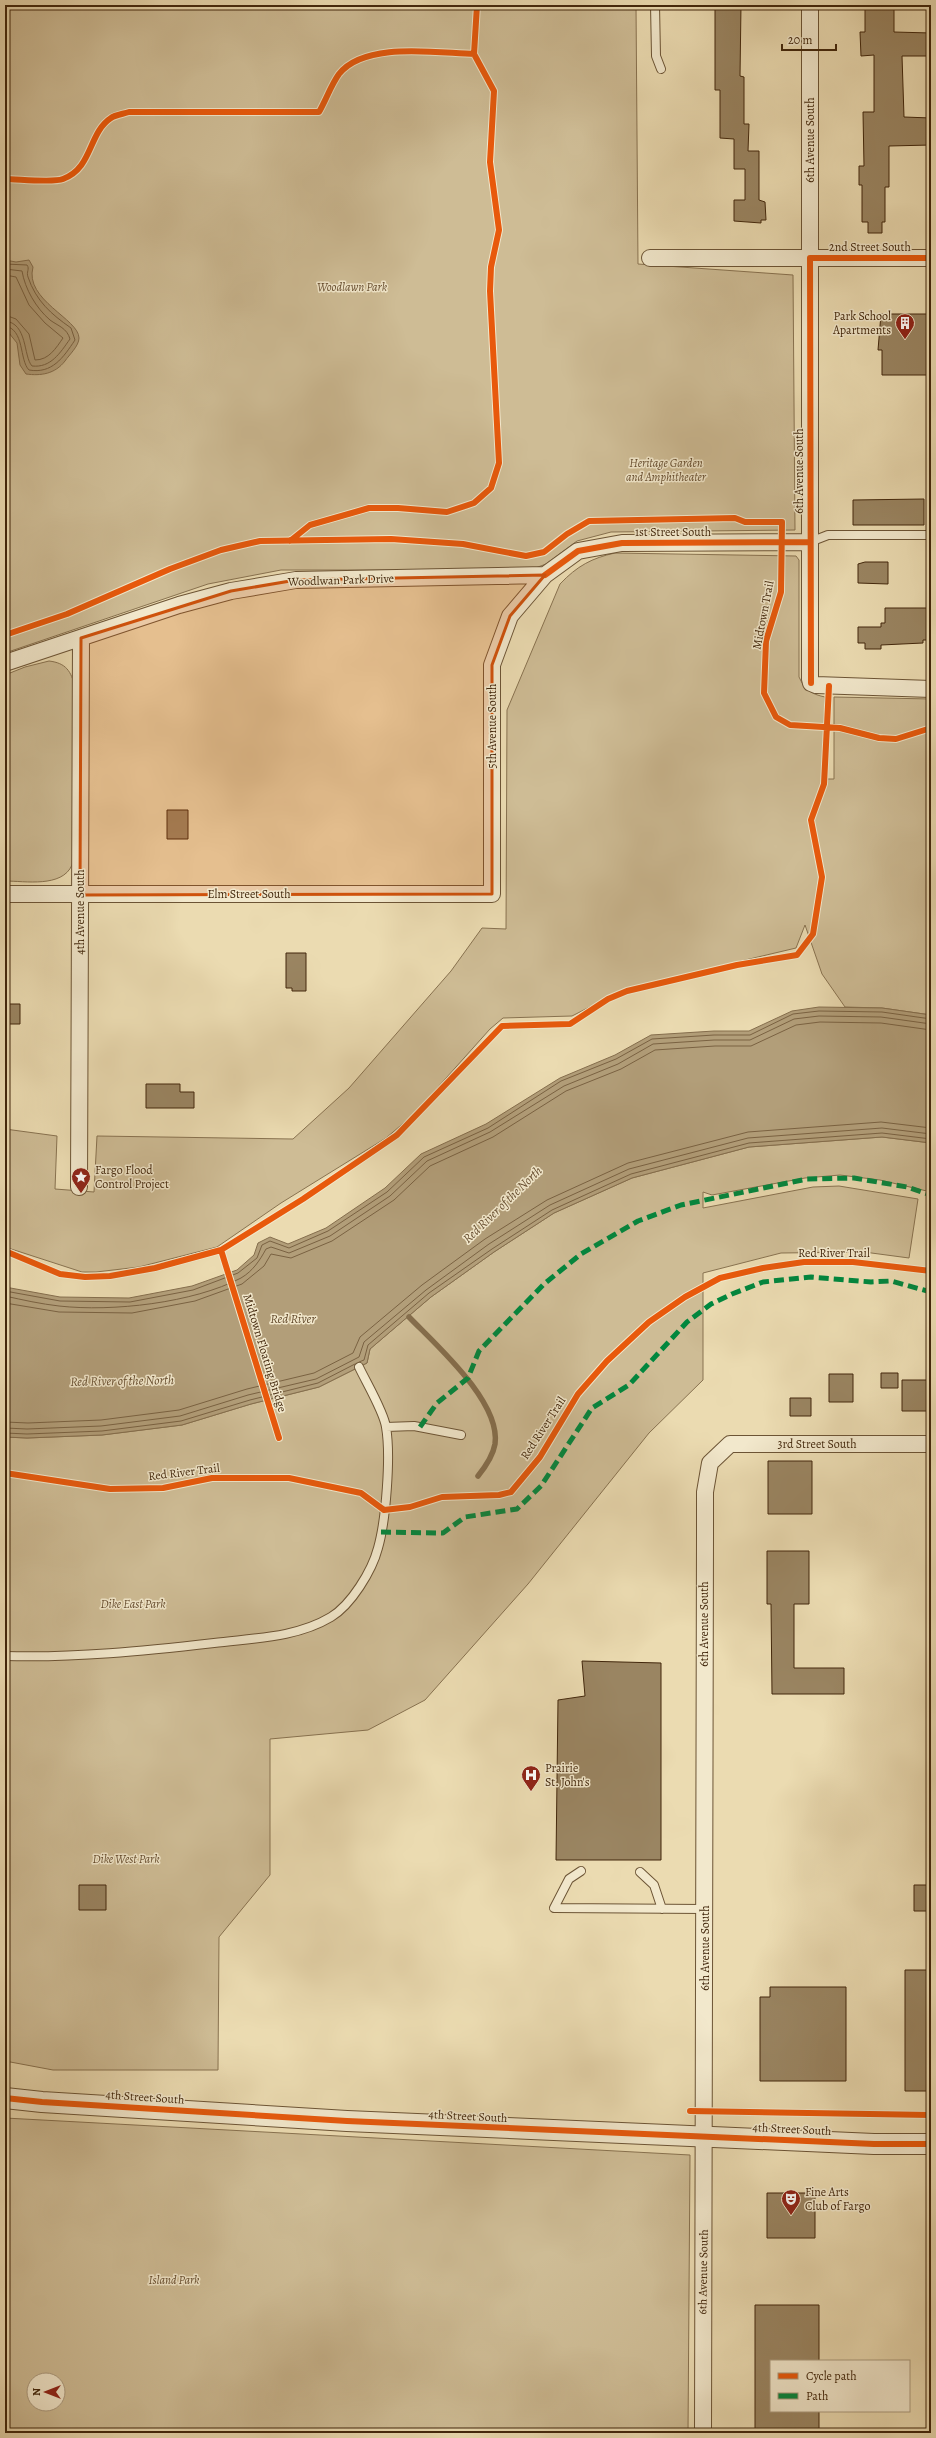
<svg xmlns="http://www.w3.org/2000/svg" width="936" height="2438" viewBox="0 0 936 2438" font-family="Alegreya,serif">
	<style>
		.green { fill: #cebc95; stroke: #887250; fill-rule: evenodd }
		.water { fill: #b29e79; stroke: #856e4d }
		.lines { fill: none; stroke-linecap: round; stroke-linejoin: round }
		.shore { stroke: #7a6242; stroke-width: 1 }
		.stream { stroke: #856e4d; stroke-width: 5.5 }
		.building { fill: #9a8562; stroke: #42270c }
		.service-casing { stroke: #6c5435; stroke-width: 10 }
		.minor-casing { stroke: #6c5435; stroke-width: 18 }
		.tertiary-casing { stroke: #6c5435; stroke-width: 22 }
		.service { stroke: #f2e8cc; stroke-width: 8 }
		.minor { stroke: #f2e8cc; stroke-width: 16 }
		.tertiary { stroke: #f2e8cc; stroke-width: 20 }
		.quiet { stroke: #00873e; stroke-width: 5; stroke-dasharray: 10 5; stroke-linecap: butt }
		.cycleway-casing { stroke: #f2e8cc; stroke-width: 8 }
		.cycleway { stroke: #e8590c; stroke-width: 6 }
		.marked { fill: #cf520c; fill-opacity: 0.2; stroke: #cf520c; stroke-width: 3; stroke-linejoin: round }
		.labels { text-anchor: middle; stroke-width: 3; stroke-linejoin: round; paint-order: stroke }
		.street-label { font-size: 12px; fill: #42270c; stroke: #f2e8cc }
		.park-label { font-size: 12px; font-style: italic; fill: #654c2e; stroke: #f2e8cc }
		.poi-label { font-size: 12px; fill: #42270c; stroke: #f2e8cc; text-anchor: start }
		.water-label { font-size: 13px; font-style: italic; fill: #644b2d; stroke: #f2e8cc }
	</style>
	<rect width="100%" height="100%" fill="#ebdbb1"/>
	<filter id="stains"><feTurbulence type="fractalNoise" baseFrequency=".005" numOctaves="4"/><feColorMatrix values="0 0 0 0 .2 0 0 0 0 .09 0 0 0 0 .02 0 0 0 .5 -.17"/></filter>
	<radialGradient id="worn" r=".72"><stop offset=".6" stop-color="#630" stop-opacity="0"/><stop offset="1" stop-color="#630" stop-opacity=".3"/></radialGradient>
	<path class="green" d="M5,5H636L638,264L793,275L795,530L611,532L577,541L546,564L530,570H281L208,584L5,653Z
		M615,553L796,556L799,560V677C805,690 811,694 825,697L822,779H834V697L931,699V1015L882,1008L845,1007L822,974L805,925L796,948L627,988L572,1016L503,1018L490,1029L413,1115L386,1138L281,1203L217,1247L139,1267L96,1272H82L5,1247V1129L57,1136L55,1189L94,1192L97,1136L293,1139L349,1088L451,971L482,928L506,929L507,710L560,584C577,566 592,558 615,553Z
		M49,661C66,663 71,671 75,687L74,849C73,854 74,860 72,865C62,888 25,881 5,881V675L25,667Z
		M882,1137L931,1143V1192L880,1180L840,1175L805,1178L712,1195L703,1192V1208L813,1187L839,1186L918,1199L909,1258L864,1252L781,1253L703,1273V1380L649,1433L528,1584L425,1700L368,1730L270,1739V1875L219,1937L218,2070H53L5,2061V1437L27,1438L102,1435L182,1425L251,1404L319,1387L367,1363L370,1349L431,1297L494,1252L554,1213L632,1178L749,1147Z
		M5,2118L690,2155L688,2433H5ZM34,2380H58V2404H34Z"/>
	<path class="water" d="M5,260L16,262L29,260L33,267C24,300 79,319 79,338C79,346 69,355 65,361C55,374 41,376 26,374L20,365L17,343L5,328Z
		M819,1007L882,1008L931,1015V1143L882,1137L749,1147L632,1178L554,1213L494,1252L431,1297L370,1349L367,1363L319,1387L251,1404L182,1425L102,1435L27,1438L5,1437V1287L60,1297L129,1298L192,1286L237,1270L254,1255L258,1243L270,1237L288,1244L326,1228L385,1188L421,1154L486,1124L560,1078L615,1055L651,1035L714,1031H749L792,1011Z"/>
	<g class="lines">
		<path class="shore" d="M5,264L27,265C30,269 26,272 28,277C36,301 51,314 71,328L75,340C63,358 52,374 29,370C19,360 25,329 5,326
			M5,269L22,271C25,289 36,308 50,320C58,326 67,328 70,339C60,353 51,368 32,366C23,356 28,323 5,321
			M5,275L16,277L29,305L45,323L63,338C56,348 49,360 35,360L29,334L16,319L5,315
			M5,1291L60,1301L130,1302L193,1290L238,1273L257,1258L262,1245L270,1241L289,1248L328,1231L387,1192L424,1157L488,1128L561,1081L616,1059L652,1039L714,1035H750L793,1014L819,1011L882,1012L931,1019
			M5,1296C23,1300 41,1304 59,1306C112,1312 193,1303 241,1278C253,1271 260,1260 266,1249L271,1247L289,1253L330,1236L390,1196L427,1161L490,1132L564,1086L618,1064L653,1044L714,1040H750L794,1019L819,1016L881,1017L931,1024
			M5,1303L59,1312L132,1313L195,1301L242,1284L264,1266L271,1254L291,1258L332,1241L394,1200L430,1166L493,1137L566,1091L621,1069L655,1050L715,1046H751L796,1025L820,1022L881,1023L931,1030
			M359,1362L364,1360L368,1345L429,1293L492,1249L552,1210L631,1174L749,1143L882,1133L931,1139
			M5,1422L28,1423L101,1420L179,1410L247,1389L314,1373L353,1353L360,1337L422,1285L485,1239L547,1200L628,1163L748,1132L881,1122L931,1128
			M5,1428L27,1429L101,1426L180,1416L248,1395L316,1379L359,1357L364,1342L426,1290L489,1244L550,1205L629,1169L748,1138L882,1128L931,1134
			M5,1433L27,1434L102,1431L181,1421L250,1400L318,1383L355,1364"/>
		<path class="stream" d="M409,1317C436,1345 501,1402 495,1444C493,1456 486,1466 478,1476"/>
	</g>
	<path class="building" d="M715,5H741L740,76L744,77V124H749L748,151H759V200L765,202L766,220H761V223L734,221V200H745V169H734V139L720,138V90H715Z
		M865,5H894V32L931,33V56H902L904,117L931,118V145L889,146V187H885V222H882V233H868V222H862V185H859V166H864L863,112H874V55L861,56L860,32H865Z
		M881,314H931V375H882V350H878Z
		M924,499V525H853V500Z
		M865,562H888V584L858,583V564Z
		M885,608H930V640H923V643L881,645V649H865V643H858V627H881V623H885Z
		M167,810H188V839H167Z
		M286,953H306V991H292V988H286Z
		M5,1004H20V1024H5Z
		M146,1084H180V1092H194V1108H146Z
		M881,1373H898V1388H881Z
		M829,1374H853V1402H829Z
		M902,1380H931V1411H902Z
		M790,1398H811V1416H790Z
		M768,1461H812V1514H768Z
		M767,1551H809V1604H794V1668H844V1694H772L771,1604H767Z
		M582,1661L661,1663V1860H556L558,1700L585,1696Z
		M79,1885H106V1910H79Z
		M914,1885H931V1911H914Z
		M905,1970H931V2091H905Z
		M770,1987H846V2081H760V1997H770Z
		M767,2193H815V2238H767Z
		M755,2305H819V2361H771V2411H819V2433H755Z"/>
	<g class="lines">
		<defs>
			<path id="service" d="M655,5L656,56L661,69
				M810,542L828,535H931
				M386,1427L414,1426L461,1435
				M5,1656C75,1658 144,1651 214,1643C253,1638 296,1638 331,1617C351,1605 372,1571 378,1548C386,1520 391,1456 386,1427C384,1412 366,1382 359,1367
				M581,1871L569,1879L554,1908L705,1909
				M640,1872L654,1885L662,1909"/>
			<path id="minor" d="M810,5V679L811,683L816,685L931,689
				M650,258H931
				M5,663L179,605L231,591L296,580L545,575
				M5,894H492V665L510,616L545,575L578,551L622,543L810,542
				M79,1187L81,638
				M703,2433L705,1535V1492L710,1463L730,1444H931"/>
			<path id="tertiary" d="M5,2098L42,2102L347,2121L874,2144H931"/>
		</defs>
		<use href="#service" class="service-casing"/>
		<use href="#minor" class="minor-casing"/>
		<use href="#tertiary" class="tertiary-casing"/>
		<use href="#service" class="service"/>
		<use href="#minor" class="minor"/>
		<use href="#tertiary" class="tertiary"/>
		<path class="quiet" d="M420,1427L437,1403L468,1378L479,1351L544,1284L581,1254L638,1221L681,1205L807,1179L854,1178L907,1187L931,1195
			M381,1532L443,1533L465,1517L517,1509L541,1486L592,1408L629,1385L687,1322L711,1304L732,1294L763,1282L811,1277L871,1282L891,1281L931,1292"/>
		<defs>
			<path id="cycleway" d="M5,179C18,179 53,183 63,179C93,168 88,133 111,118C115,115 123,114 129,112H319C326,100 331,85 339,74C365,41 437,53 474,54
				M290,541L310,525L369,508H398L447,512L474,503L491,488L499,463L490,291L491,267L499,230L490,162L494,91L474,54L477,5
				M545,575L578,551L622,543L810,542
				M5,635L67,614L170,569L221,550L260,541L391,539L463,544L526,556L544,552L567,534L589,521L735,518L745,522H782L781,592L766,641L764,693L776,717L790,725L840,728L879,738L896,739L931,728
				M811,683L810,258H931
				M221,1250L279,1438
				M5,1251L60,1274L85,1277L110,1276L155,1268L221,1250L303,1199L397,1135L502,1026L570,1024L608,999L627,991L737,965L797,955L813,934L822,877L811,820L824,784L829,686
				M5,1473L110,1489L163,1488L212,1478H289L361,1493L384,1510L410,1507L442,1497L499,1495L511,1492L540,1457L578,1394L607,1361L649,1322L685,1297L720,1278L763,1268L804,1262H853L931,1271
				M5,2098L42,2102L347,2121L874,2144H931
				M690,2111L931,2115"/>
		</defs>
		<use href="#cycleway" class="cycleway-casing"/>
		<use href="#cycleway" class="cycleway"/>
	</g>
	<path class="marked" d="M545,575L510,616L492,665V894L80,895L81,638L231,591L296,580Z"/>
	<defs>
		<symbol id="building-pin" viewBox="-11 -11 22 30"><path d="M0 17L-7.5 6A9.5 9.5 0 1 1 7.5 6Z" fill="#8f2418" stroke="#f2e8cc"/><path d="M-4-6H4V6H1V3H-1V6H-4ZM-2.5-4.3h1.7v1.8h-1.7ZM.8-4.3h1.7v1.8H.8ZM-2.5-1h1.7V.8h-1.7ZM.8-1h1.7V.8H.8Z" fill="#fff"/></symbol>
		<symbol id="sight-pin" viewBox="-11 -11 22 30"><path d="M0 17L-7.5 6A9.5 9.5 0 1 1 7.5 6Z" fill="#8f2418" stroke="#f2e8cc"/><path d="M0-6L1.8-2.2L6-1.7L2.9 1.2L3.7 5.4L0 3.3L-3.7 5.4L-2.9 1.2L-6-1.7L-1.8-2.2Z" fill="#fff"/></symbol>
		<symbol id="hospital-pin" viewBox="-11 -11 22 30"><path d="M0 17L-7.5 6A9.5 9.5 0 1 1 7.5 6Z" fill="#8f2418" stroke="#f2e8cc"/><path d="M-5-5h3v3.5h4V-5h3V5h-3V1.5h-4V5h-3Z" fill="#fff"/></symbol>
		<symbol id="theatre-pin" viewBox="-11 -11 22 30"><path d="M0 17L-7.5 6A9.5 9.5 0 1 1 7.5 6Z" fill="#8f2418" stroke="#f2e8cc"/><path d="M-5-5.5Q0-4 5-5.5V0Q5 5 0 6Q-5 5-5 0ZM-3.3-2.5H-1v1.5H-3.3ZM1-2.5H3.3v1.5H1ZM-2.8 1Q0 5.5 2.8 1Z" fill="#fff"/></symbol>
	</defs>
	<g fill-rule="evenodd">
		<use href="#building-pin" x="894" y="312" width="22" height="30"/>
		<use href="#sight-pin" x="70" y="1166" width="22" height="30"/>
		<use href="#hospital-pin" x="520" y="1764" width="22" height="30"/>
		<use href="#theatre-pin" x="780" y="2188" width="22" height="30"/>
	</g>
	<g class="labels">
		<g class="street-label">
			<text transform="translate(810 140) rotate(-90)" y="4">6th Avenue South</text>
			<text x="870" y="251">2nd Street South</text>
			<text transform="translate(799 471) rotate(-90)" y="4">6th Avenue South</text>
			<text x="673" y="536">1st Street South</text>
			<text transform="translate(341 580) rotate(-2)" y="4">Woodlwan Park Drive</text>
			<text transform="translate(763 615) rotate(-79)" y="4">Midtown Trail</text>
			<text transform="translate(492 726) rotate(-90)" y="4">5th Avenue South</text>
			<text x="249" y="898">Elm Street South</text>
			<text transform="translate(80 912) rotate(-90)" y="4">4th Avenue South</text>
			<text x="834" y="1257">Red River Trail</text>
			<text transform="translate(265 1353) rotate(73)" y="4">Midtown Floating Bridge</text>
			<text transform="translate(543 1428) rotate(-57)" y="4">Red River Trail</text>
			<text x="817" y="1448">3rd Street South</text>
			<text transform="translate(184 1472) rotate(-7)" y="4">Red River Trail</text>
			<text transform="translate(704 1624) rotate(-90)" y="4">6th Avenue South</text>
			<text transform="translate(705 1948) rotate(-90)" y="4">6th Avenue South</text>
			<text transform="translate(145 2097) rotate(4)" y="4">4th Street South</text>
			<text transform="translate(468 2116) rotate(3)" y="4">4th Street South</text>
			<text transform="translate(792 2129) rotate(3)" y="4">4th Street South</text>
			<text transform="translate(703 2272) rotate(-89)" y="4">6th Avenue South</text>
		</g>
		<g class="park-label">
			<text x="352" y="291">Woodlawn Park</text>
			<text x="666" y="467">Heritage Garden<tspan x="666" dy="14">and Amphitheater</tspan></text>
			<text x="133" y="1608">Dike East Park</text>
			<text x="126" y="1863">Dike West Park</text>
			<text x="174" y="2284">Island Park</text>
		</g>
		<g class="poi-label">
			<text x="891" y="320" text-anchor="end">Park School<tspan x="891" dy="14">Apartments</tspan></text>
			<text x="95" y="1174">Fargo Flood<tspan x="95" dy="14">Control Project</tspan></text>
			<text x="545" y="1772">Prairie<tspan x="545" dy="14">St. John's</tspan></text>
			<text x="805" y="2196">Fine Arts<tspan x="805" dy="14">Club of Fargo</tspan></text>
		</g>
		<g class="water-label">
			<text transform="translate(502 1204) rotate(-44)" y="5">Red River of the North</text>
			<text x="293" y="1323">Red River</text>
			<text transform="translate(122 1380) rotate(-1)" y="5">Red River of the North</text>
		</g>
	</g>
	<rect width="936" height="2438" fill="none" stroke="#ebdbb1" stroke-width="20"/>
	<rect x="6" y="6" width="924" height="2426" fill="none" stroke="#42270c" stroke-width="2"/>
	<rect x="10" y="10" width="916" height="2418" fill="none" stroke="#42270c"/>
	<rect x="770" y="2360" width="140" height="52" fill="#f2e8cc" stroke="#ac9b7f"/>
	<rect x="778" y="2373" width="20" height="6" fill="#e8590c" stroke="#ac9b7f"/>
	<text x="806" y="2380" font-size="12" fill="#42270c">Cycle path</text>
	<rect x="778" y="2393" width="20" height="6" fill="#00873e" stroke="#ac9b7f"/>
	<text x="806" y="2400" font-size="12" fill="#42270c">Path</text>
	<g transform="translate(46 2392) rotate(270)"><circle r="19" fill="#f2e8cc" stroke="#ac9b7f"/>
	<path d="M0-3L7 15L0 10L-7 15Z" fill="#8f2418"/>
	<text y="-6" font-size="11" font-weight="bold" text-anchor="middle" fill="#42270c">N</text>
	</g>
	<path d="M782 44v6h54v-6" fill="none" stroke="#42270c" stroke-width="2"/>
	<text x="788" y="44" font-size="12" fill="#42270c" stroke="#f2e8cc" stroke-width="3" paint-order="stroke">20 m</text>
	<rect width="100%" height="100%" filter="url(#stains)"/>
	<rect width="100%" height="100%" fill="url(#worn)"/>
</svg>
